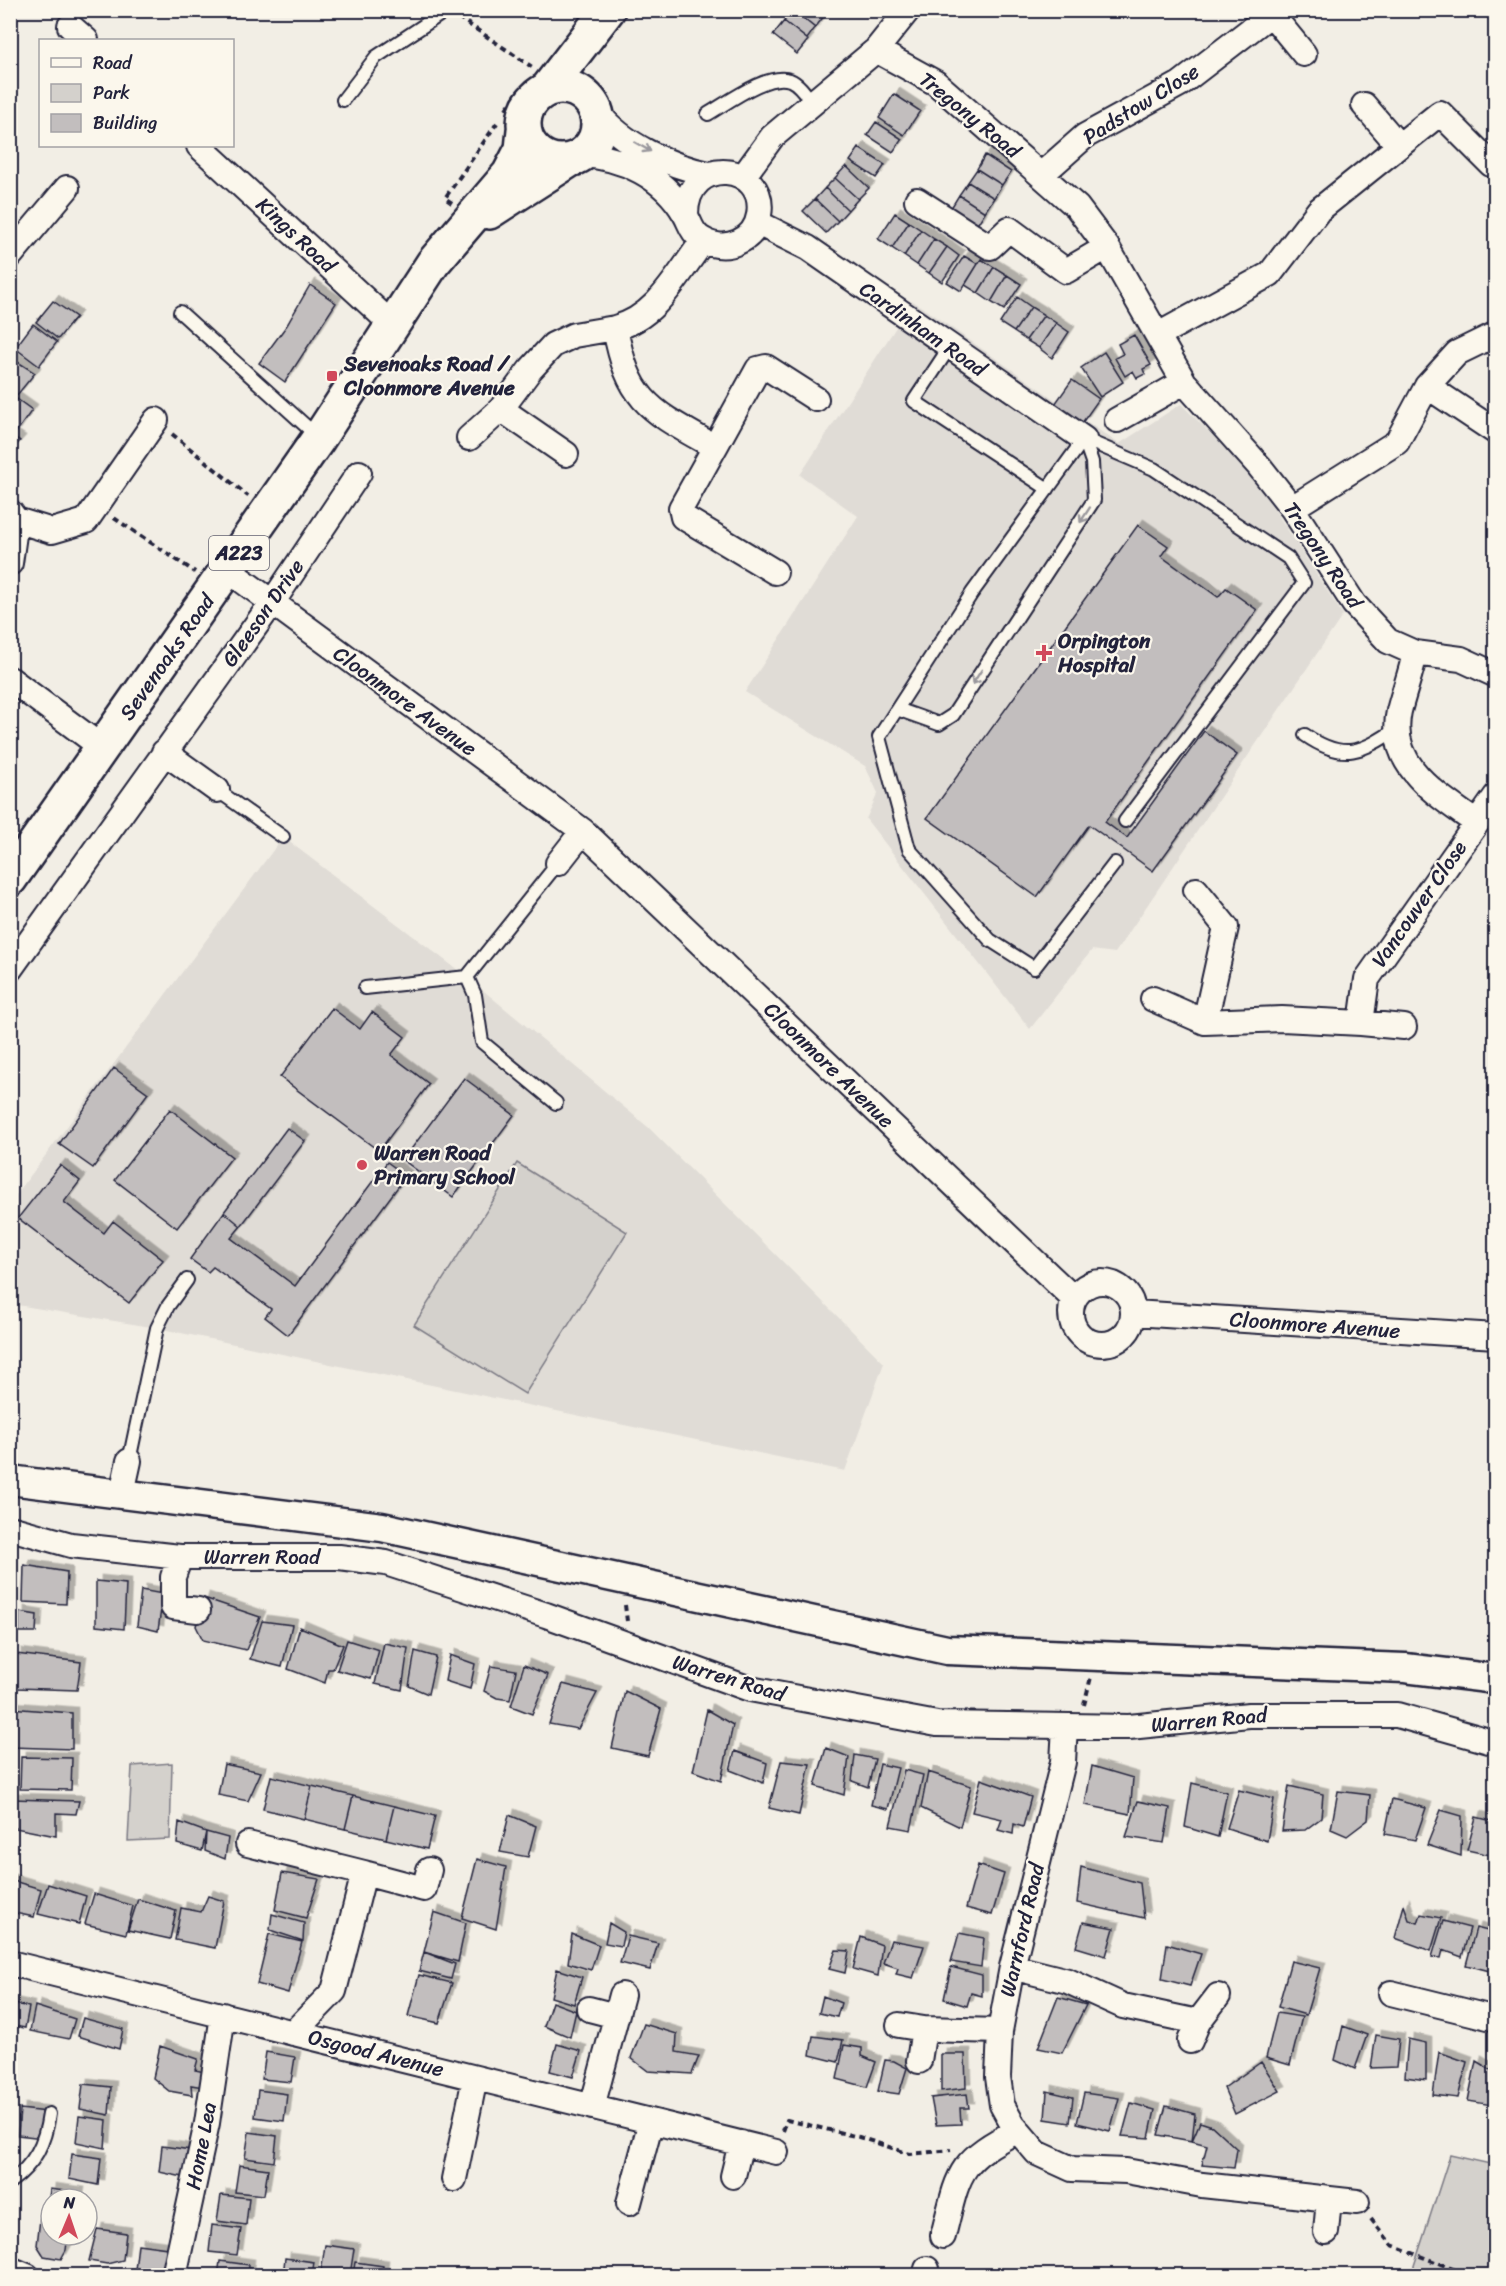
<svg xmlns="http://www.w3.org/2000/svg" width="1506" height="2286" viewBox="0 0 1506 2286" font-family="Sriracha,sans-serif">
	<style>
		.built { fill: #e0dcd6 }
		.green { fill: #d4d1cc; stroke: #7b7a84; stroke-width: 1.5 }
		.building { fill: #c2bebe; stroke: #22223b; stroke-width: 1.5; filter: url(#shadow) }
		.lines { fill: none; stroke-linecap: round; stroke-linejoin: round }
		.service-casing { stroke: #22223b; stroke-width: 16 }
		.minor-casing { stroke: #22223b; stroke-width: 28 }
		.tertiary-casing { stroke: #22223b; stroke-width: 33 }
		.primary-casing { stroke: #22223b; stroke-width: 38 }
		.path { stroke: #22223b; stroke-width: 4; stroke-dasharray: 6 4.5; stroke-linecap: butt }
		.service { stroke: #fbf7ec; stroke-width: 12 }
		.minor { stroke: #fbf7ec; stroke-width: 24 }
		.tertiary { stroke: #fbf7ec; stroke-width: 28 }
		.primary { stroke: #fbf7ec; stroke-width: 33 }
		.rail-casing { stroke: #22223b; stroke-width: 7 }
		.rail { stroke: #fbf7ec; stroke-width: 4.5; stroke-dasharray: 14; stroke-linecap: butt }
		.oneway { stroke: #99979c }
		.poi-dot { fill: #d1495b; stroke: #fbf7ec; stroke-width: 2 }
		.labels { text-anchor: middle; stroke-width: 4.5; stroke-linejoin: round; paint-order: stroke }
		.shield { fill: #fbf7ec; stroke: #636270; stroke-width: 1.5 }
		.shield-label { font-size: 20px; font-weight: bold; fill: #22223b }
		.street-label { font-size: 21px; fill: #22223b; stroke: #fbf7ec }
		.poi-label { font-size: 21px; font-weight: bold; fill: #22223b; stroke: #fbf7ec; text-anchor: start }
	</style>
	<defs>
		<filter id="shadow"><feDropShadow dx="5.5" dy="-5.5" stdDeviation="0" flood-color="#0004"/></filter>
	</defs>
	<rect width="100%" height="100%" fill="#f2eee5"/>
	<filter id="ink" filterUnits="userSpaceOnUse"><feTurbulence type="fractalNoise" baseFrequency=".0167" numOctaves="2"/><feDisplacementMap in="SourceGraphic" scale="12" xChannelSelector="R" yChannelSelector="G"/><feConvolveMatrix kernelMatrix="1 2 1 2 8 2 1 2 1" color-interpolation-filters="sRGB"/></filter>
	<g filter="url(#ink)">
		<path class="built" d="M913,301L1119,444L1181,404L1252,475L1343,615L1115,953L1092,950L1030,1029L866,819L878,793L865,766L745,692L858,516L800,475Z
			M283,837L467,977L648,1127L884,1363L845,1471L157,1328L11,1304L10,1203Z"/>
		<path class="green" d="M517,1163L627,1232L525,1394L414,1325Z
			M172,1763L170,1839L128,1841L132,1766Z
			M1450,2155L1495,2165V2275H1411Z"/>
		<path class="building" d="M793,10H818L824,16L815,28Z
			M793,10L815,28L807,39L784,21Z
			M784,21L808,40L797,54L773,35Z
			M894,94L920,111L904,135L879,118Z
			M876,122L902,139L893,152L867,135Z
			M859,148L885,165L876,178L850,161Z
			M985,155L1011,172L1002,185L977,169Z
			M846,166L869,188L858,199L835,178Z
			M977,169L1002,185L994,198L968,182Z
			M835,178L858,199L848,210L825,188Z
			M968,182L994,198L985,212L959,195Z
			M825,188L848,210L838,221L815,199Z
			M959,195L985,212L977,225L951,208Z
			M815,199L838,221L826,233L803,211Z
			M895,213L909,222L892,248L878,239Z
			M909,222L921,230L904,256L892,248Z
			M921,230L934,239L917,265L904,256Z
			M934,239L947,247L929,273L917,265Z
			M947,247L959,256L942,282L929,273Z
			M964,256L978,264L961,291L947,282Z
			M981,259L994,267L978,293L965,285Z
			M994,267L1007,275L991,302L978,293Z
			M1007,275L1021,284L1004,310L991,302Z
			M310,285L336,303L285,382L259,363L287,325Z
			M1017,297L1031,307L1014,332L1000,323Z
			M53,301L76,317L58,339L36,322Z
			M1031,307L1044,315L1026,340L1014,332Z
			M1044,315L1056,323L1039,348L1026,340Z
			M1056,323L1069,332L1052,358L1039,348Z
			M33,324L57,342L39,366L15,348Z
			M1134,335L1151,365L1143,369L1145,374L1137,378L1133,371L1125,376L1115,358L1123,354L1118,344Z
			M1104,352L1123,382L1100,397L1081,368Z
			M10,357L35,373L17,395L10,390Z
			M1072,380L1099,399L1082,423L1055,404Z
			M10,394L32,410L15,434L10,430Z
			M10,434L20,441L10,452Z
			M1138,525L1168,546L1161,556L1218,597L1226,588L1257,610L1105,822L1127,838L1204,731L1237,755L1153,871L1089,825L1037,897L927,818Z
			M332,1008L360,1029L372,1012L405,1037L391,1055L429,1084L379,1151L280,1077Z
			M114,1068L148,1093L93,1168L59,1144Z
			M464,1078L514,1115L453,1197L403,1160Z
			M170,1109L232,1157L177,1228L115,1180Z
			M287,1128L305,1141L241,1226L224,1212Z
			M387,1162L406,1176L288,1335L265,1317L271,1309L213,1267L208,1272L190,1259L224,1212L241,1226L231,1238L295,1286Z
			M60,1165L80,1181L64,1202L104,1233L113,1221L163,1260L129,1303L18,1218Z
			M24,1565L67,1572L66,1604L23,1602Z
			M96,1581L126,1584L124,1629L96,1626Z
			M141,1590L163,1594L158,1631L137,1626Z
			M204,1598L260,1617L246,1650L203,1640L196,1626Z
			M19,1612L37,1615L36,1632H19Z
			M262,1621L292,1625L282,1667L250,1659Z
			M300,1627L343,1645L333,1669H328L325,1683L288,1669Z
			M347,1640L379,1650L371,1679L337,1670Z
			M384,1643L408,1648L402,1690L375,1684Z
			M415,1651L436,1657L428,1694L409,1686Z
			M16,1654L81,1662L77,1690L16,1688Z
			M450,1655L475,1664L470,1689L445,1681Z
			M524,1665L548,1675L532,1714L511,1706Z
			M491,1666L516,1670L510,1700L497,1698L484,1691Z
			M563,1684L597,1693L578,1729L549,1724Z
			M625,1691L661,1709L648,1756L612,1748Z
			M10,1708L72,1713V1749L10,1747Z
			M707,1710L733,1725L721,1781L693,1771Z
			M826,1748L849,1757L844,1795L815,1786Z
			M735,1751L767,1763L763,1783L730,1770Z
			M855,1755L875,1759L868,1787L852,1781Z
			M21,1757L72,1758L71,1790L20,1789Z
			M781,1761L810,1764L799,1815L769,1808Z
			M224,1764L261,1772L248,1801L218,1795Z
			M880,1764L898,1768L888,1809L871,1805Z
			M1092,1766L1133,1778L1130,1814L1085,1805Z
			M904,1770L923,1775L911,1830L890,1826Z
			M928,1772L971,1786L960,1827L921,1808Z
			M271,1776L312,1786L304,1819L263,1809Z
			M981,1779L1031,1797L1023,1827L1014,1824L1013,1834L998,1830L1002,1819L972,1812Z
			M1192,1783L1227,1792L1218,1837L1185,1827Z
			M312,1786L353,1796L345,1829L304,1819Z
			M1289,1786L1323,1794L1321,1818L1305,1830L1282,1831Z
			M1239,1790L1274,1799L1267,1841L1227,1828Z
			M1338,1791L1370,1795L1368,1820L1347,1836L1331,1829Z
			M353,1796L394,1806L386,1839L345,1829Z
			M12,1799L79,1801L76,1814L56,1813V1836L10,1827Z
			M1392,1799L1426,1808L1415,1840L1385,1834Z
			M1138,1801L1170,1808L1164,1843L1126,1837Z
			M394,1806L435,1816L427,1849L386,1839Z
			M1441,1810L1462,1816L1461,1856L1427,1845Z
			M509,1815L536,1826L528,1857L500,1852Z
			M1476,1817L1496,1822L1495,1856L1467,1850Z
			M179,1822L206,1832L202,1851L177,1844Z
			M206,1832L228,1838L225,1859L205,1851Z
			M477,1859L506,1867L496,1929L462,1918Z
			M978,1865L1004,1874L992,1915L966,1908Z
			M1081,1867L1140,1883L1144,1918L1077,1903Z
			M282,1873L319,1879L306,1918L275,1910Z
			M10,1880L41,1889L34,1917L10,1912Z
			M48,1884L86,1896L79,1924L38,1914Z
			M94,1894L133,1906L126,1934L85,1924Z
			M208,1896L224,1901L215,1948L175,1940L181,1908L201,1912Z
			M138,1899L176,1911L170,1939L128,1930Z
			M1404,1905L1409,1920L1418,1923L1421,1914L1441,1918L1431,1951L1395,1938Z
			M434,1912L466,1923L458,1962L424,1952Z
			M272,1914L304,1923L303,1941L270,1930Z
			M1443,1921L1470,1928L1462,1957L1443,1950L1441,1958L1432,1957Z
			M1083,1922L1114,1928L1106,1956L1076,1947Z
			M609,1923L624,1932L621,1946L605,1943Z
			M1476,1928L1496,1933V1953L1490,1971L1466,1965Z
			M959,1933L984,1938L981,1967L951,1962Z
			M269,1934L302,1942L288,1993L257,1984Z
			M572,1934L599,1945L591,1970L568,1963Z
			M628,1936L658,1943L650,1970L620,1963Z
			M861,1937L882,1945L878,1976L853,1969Z
			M891,1940L924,1946L913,1978L896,1974L898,1968L883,1963Z
			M1167,1944L1201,1954L1190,1986L1162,1979Z
			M836,1950L849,1951L845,1973L829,1969Z
			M424,1952L455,1964L451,1979L419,1971Z
			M1291,1961L1320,1968L1306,2015L1278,2007Z
			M951,1967L982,1975V1996L971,1993L967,2006L944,1999Z
			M557,1969L582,1977L574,2004L551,1997Z
			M419,1975L452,1983L439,2023L408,2016Z
			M823,1996L841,2003L837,2017L819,2013Z
			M1058,1997L1086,2005L1062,2053L1038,2048Z
			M552,2002L576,2011L570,2037L544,2026Z
			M10,2003L29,2007L25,2028L10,2025Z
			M35,2006L75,2019L69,2039L30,2031Z
			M1277,2013L1302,2017L1290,2065L1266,2058Z
			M83,2018L123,2029L119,2049L78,2036Z
			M644,2024L677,2034L676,2052L699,2056L692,2074L648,2071L631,2058Z
			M1343,2026L1367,2035L1355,2069L1335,2060Z
			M1376,2035L1399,2039L1396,2067L1371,2068Z
			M813,2036L843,2040L838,2062L810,2055Z
			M1408,2039L1426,2043V2080L1405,2077Z
			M557,2044L581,2051L573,2077L550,2071Z
			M844,2045L862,2048V2056L876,2062L867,2087L837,2079Z
			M160,2046L198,2059L195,2070L205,2072L203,2087L191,2085L192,2095L169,2091L153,2078Z
			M266,2052L295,2057L291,2082L262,2079Z
			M1439,2052L1467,2062L1458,2098L1433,2095Z
			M941,2054H965L966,2088L941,2091Z
			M885,2060L894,2061L907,2068L899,2094L878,2091Z
			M1476,2061L1496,2073V2096L1492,2105L1468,2101Z
			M1261,2062L1280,2091L1235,2114L1224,2088Z
			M83,2084L111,2087L109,2115L80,2109Z
			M258,2090L287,2094L284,2121L255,2117Z
			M1047,2091L1073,2097L1070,2123L1045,2119Z
			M1084,2093L1119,2098L1110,2131L1077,2123Z
			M967,2094L969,2108H960L961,2124L936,2125L931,2098Z
			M1131,2103L1155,2110L1149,2138L1122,2136Z
			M1166,2106L1195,2114L1192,2141L1158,2135Z
			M20,2109L46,2112L43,2138L18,2135Z
			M79,2116L107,2120L105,2148L76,2142Z
			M1200,2122L1212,2126L1237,2149L1234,2168L1202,2165L1207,2145L1192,2141Z
			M249,2132L277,2136L274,2162L245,2158Z
			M162,2146L191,2150L188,2178L159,2172Z
			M72,2154L101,2158L98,2185L69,2179Z
			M239,2165L268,2169L264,2195L235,2192Z
			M50,2189L79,2193L78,2199H51V2215H47Z
			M221,2195L249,2198L246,2225L217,2221Z
			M40,2219L51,2221V2235H68L66,2250L61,2259L44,2256L37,2245Z
			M212,2225L241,2229L237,2255L209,2252Z
			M97,2229L126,2233L123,2260L107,2264L89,2261Z
			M138,2244L167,2248L164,2275L135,2270Z
			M325,2245L354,2249L350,2275L321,2272Z
			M285,2258L314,2262L312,2276H283Z
			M220,2261L249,2265L248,2276H218Z
			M355,2262L383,2266L382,2276H353Z"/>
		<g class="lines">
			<defs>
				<path id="service" d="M343,100L376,57L447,10
					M708,114C727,103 768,72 790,80C800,84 807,96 813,104
					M180,312L318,437
					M949,348L914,401L1048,489
					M1084,439L972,593L879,737L909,849L990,940L1034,968L1115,863
					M1084,439L1154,469L1288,558L1304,583L1125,821
					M897,709L939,724L953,715L1094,500L1092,462L1084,439
					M1305,735C1344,762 1362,752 1398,728
					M217,790L283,837
					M467,977L558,863
					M365,988L467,977L475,995L482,1042L556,1103
					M129,1461L157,1328L168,1306L187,1280
					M10,2182C35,2164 45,2143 49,2114"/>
				<path id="minor" d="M1268,10L1304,54
					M70,26L86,40
					M876,50L908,10
					M1364,105L1399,146
					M597,112C622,144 669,166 709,174
					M199,146L384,317L395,323
					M582,155C623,157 664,177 685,214C690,222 691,231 699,237C710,246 725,248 738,242C750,237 757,228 759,215C768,163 687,153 686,214
					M1042,174L1085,136L1180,84L1271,14
					M743,177L772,137L876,50L936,83L1077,207L1107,247L1184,382L1259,466L1292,508L1354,604L1388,641L1415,653L1461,659L1496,675
					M917,200L990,247L1009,229L1066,271L1107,247
					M758,223L808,248L1084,439
					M704,240C678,273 658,317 615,328C629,404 652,411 715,447L681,508L683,517L775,572
					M10,256L67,188
					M1158,335L1270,274L1319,210L1440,113L1491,164
					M1427,386L1457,353L1496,334
					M501,409L566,454
					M1117,420L1184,382
					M469,438L501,409L530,370L553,345L574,335L615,328
					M715,447L758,369L766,367L816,399
					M1292,508L1397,442L1427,386L1496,432
					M10,512L16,520L10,563
					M16,520L52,531L86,521L156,420
					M228,570L583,831L1074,1299
					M1415,653C1411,673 1404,691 1399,711C1387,766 1438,795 1475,822
					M10,679L104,749
					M164,752L217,790
					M558,863L583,831
					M1196,890L1226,927L1205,1022
					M10,969L272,603L359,473
					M1153,999L1205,1022L1282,1019L1361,1023L1367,979L1496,796
					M1361,1023L1404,1027
					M1071 1313a31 31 0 1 1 62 0a31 31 0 1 1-62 0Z
					M1134,1313L1496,1336
					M122,1493L129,1461
					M10,1528L71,1545L180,1557H339L386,1563L546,1615L750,1689L937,1724L1129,1727L1249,1715H1397L1496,1743
					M180,1557L173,1577V1607L198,1610
					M1065,1726L1063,1762L1012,1967L1000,2031L998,2077L1002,2105L1013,2125L1037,2153L1072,2169L1126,2171L1202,2185L1357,2202
					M248,1844L364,1873L334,1991L293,2033
					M364,1873L424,1889L429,1870
					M10,1963L776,2152
					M1012,1967L1068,1981L1123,2006L1198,2022
					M1391,1993L1496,2019
					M589,2009L616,2016
					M899,2025L924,2029L1000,2031
					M1190,2041L1198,2022L1218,1996
					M919,2061L924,2029
					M592,2107L622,1995
					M733,2176L741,2143
					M454,2179L475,2078
					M629,2203L651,2121
					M1326,2232L1329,2199
					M943,2236C959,2173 957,2161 1017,2131
					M10,2269L27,2276
					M174,2276L207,2123L223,2015
					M925,2276L927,2269"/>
				<path id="tertiary" d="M10,1480L382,1527L947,1650L1405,1668L1496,1679"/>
				<path id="primary" d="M524 124a37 37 0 1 1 74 0a37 37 0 1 1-74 0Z
					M547,89L608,10
					M489,212L570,160
					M10,879L319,438L433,263L509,174L522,149L524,130"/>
			</defs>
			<use href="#service" class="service-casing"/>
			<use href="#minor" class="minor-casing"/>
			<use href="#tertiary" class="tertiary-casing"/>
			<use href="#primary" class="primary-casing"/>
			<path class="path" d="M458,17L532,67
				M506,109L521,88
				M452,203L445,198L497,123
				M172,434L248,496
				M114,518L195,572
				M625,1605L627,1621
				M1084,1705L1091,1677
				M783,2131L787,2120L859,2137L910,2154L951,2150
				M1371,2219L1392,2245L1471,2276"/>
			<use href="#service" class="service"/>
			<use href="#minor" class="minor"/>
			<use href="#tertiary" class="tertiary"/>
			<use href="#primary" class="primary"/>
			<defs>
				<path id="rail" d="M1491,10L1496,18"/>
			</defs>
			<use href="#rail" class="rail-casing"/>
			<use href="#rail" class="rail"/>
		</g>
		<defs><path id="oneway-shaft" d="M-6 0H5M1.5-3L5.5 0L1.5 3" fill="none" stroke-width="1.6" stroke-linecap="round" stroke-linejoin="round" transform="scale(1.5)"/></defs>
		<g class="oneway">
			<use href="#oneway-shaft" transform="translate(643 147) rotate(30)"/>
			<use href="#oneway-shaft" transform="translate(1085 515) rotate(123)"/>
			<use href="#oneway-shaft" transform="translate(977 677) rotate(123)"/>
		</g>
	</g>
	<g class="poi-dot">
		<rect x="326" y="370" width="12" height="12" rx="3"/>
		<path d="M1041 644h6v6h6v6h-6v6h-6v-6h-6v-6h6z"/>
		<circle cx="362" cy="1165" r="6"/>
	</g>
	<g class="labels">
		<rect class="shield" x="209" y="536" width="60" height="34" rx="4.5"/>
		<g class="shield-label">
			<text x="239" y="560">A223</text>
		</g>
		<g class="street-label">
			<text transform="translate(1141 104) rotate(-32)" y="7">Padstow Close</text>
			<text transform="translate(970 115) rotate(39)" y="7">Tregony Road</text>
			<text transform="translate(296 235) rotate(43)" y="7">Kings Road</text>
			<text transform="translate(923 329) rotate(35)" y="7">Cardinham Road</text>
			<text transform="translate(1323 555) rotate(56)" y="7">Tregony Road</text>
			<text transform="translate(263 613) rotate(-55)" y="7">Gleeson Drive</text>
			<text transform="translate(167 657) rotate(-55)" y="7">Sevenoaks Road</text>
			<text transform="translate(405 701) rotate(36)" y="7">Cloonmore Avenue</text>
			<text transform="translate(1419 904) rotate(-55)" y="7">Vancouver Close</text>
			<text transform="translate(829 1065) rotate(44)" y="7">Cloonmore Avenue</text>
			<text transform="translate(1315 1325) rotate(4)" y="7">Cloonmore Avenue</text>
			<text x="262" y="1564">Warren Road</text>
			<text transform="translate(729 1678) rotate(17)" y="7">Warren Road</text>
			<text transform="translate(1209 1720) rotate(-5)" y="7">Warren Road</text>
			<text transform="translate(1022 1930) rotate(-77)" y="7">Warnford Road</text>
			<text transform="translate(376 2053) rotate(14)" y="7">Osgood Avenue</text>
			<text transform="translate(201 2146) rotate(-79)" y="7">Home Lea</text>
		</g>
		<g class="poi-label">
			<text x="344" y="371">Sevenoaks Road /<tspan x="344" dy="24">Cloonmore Avenue</tspan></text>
			<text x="1058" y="648">Orpington<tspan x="1058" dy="24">Hospital</tspan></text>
			<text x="374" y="1160">Warren Road<tspan x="374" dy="24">Primary School</tspan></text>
		</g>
	</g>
	<rect width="1506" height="2286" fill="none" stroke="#fbf7ec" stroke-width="36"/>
	<rect x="18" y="18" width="1470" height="2250" fill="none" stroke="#22223b" stroke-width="2" filter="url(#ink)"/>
	<rect x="39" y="39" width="195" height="108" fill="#fbf7ec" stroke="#a4a2a5" stroke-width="1.5"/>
	<rect x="51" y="58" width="30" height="9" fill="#fbf7ec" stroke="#a4a2a5" stroke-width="1.5"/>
	<text x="93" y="69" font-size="18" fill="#22223b">Road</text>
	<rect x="51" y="84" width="30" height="18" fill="#d4d1cc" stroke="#a4a2a5" stroke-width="1.5"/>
	<text x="93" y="99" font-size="18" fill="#22223b">Park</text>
	<rect x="51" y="114" width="30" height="18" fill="#c2bebe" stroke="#a4a2a5" stroke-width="1.5"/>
	<text x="93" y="129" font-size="18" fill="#22223b">Building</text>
	<g transform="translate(69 2217) rotate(2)"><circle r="28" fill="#fbf7ec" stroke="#a4a2a5" stroke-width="1.5"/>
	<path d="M0-4.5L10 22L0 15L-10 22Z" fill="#d1495b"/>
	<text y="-9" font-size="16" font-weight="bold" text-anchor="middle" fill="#22223b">N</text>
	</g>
</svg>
